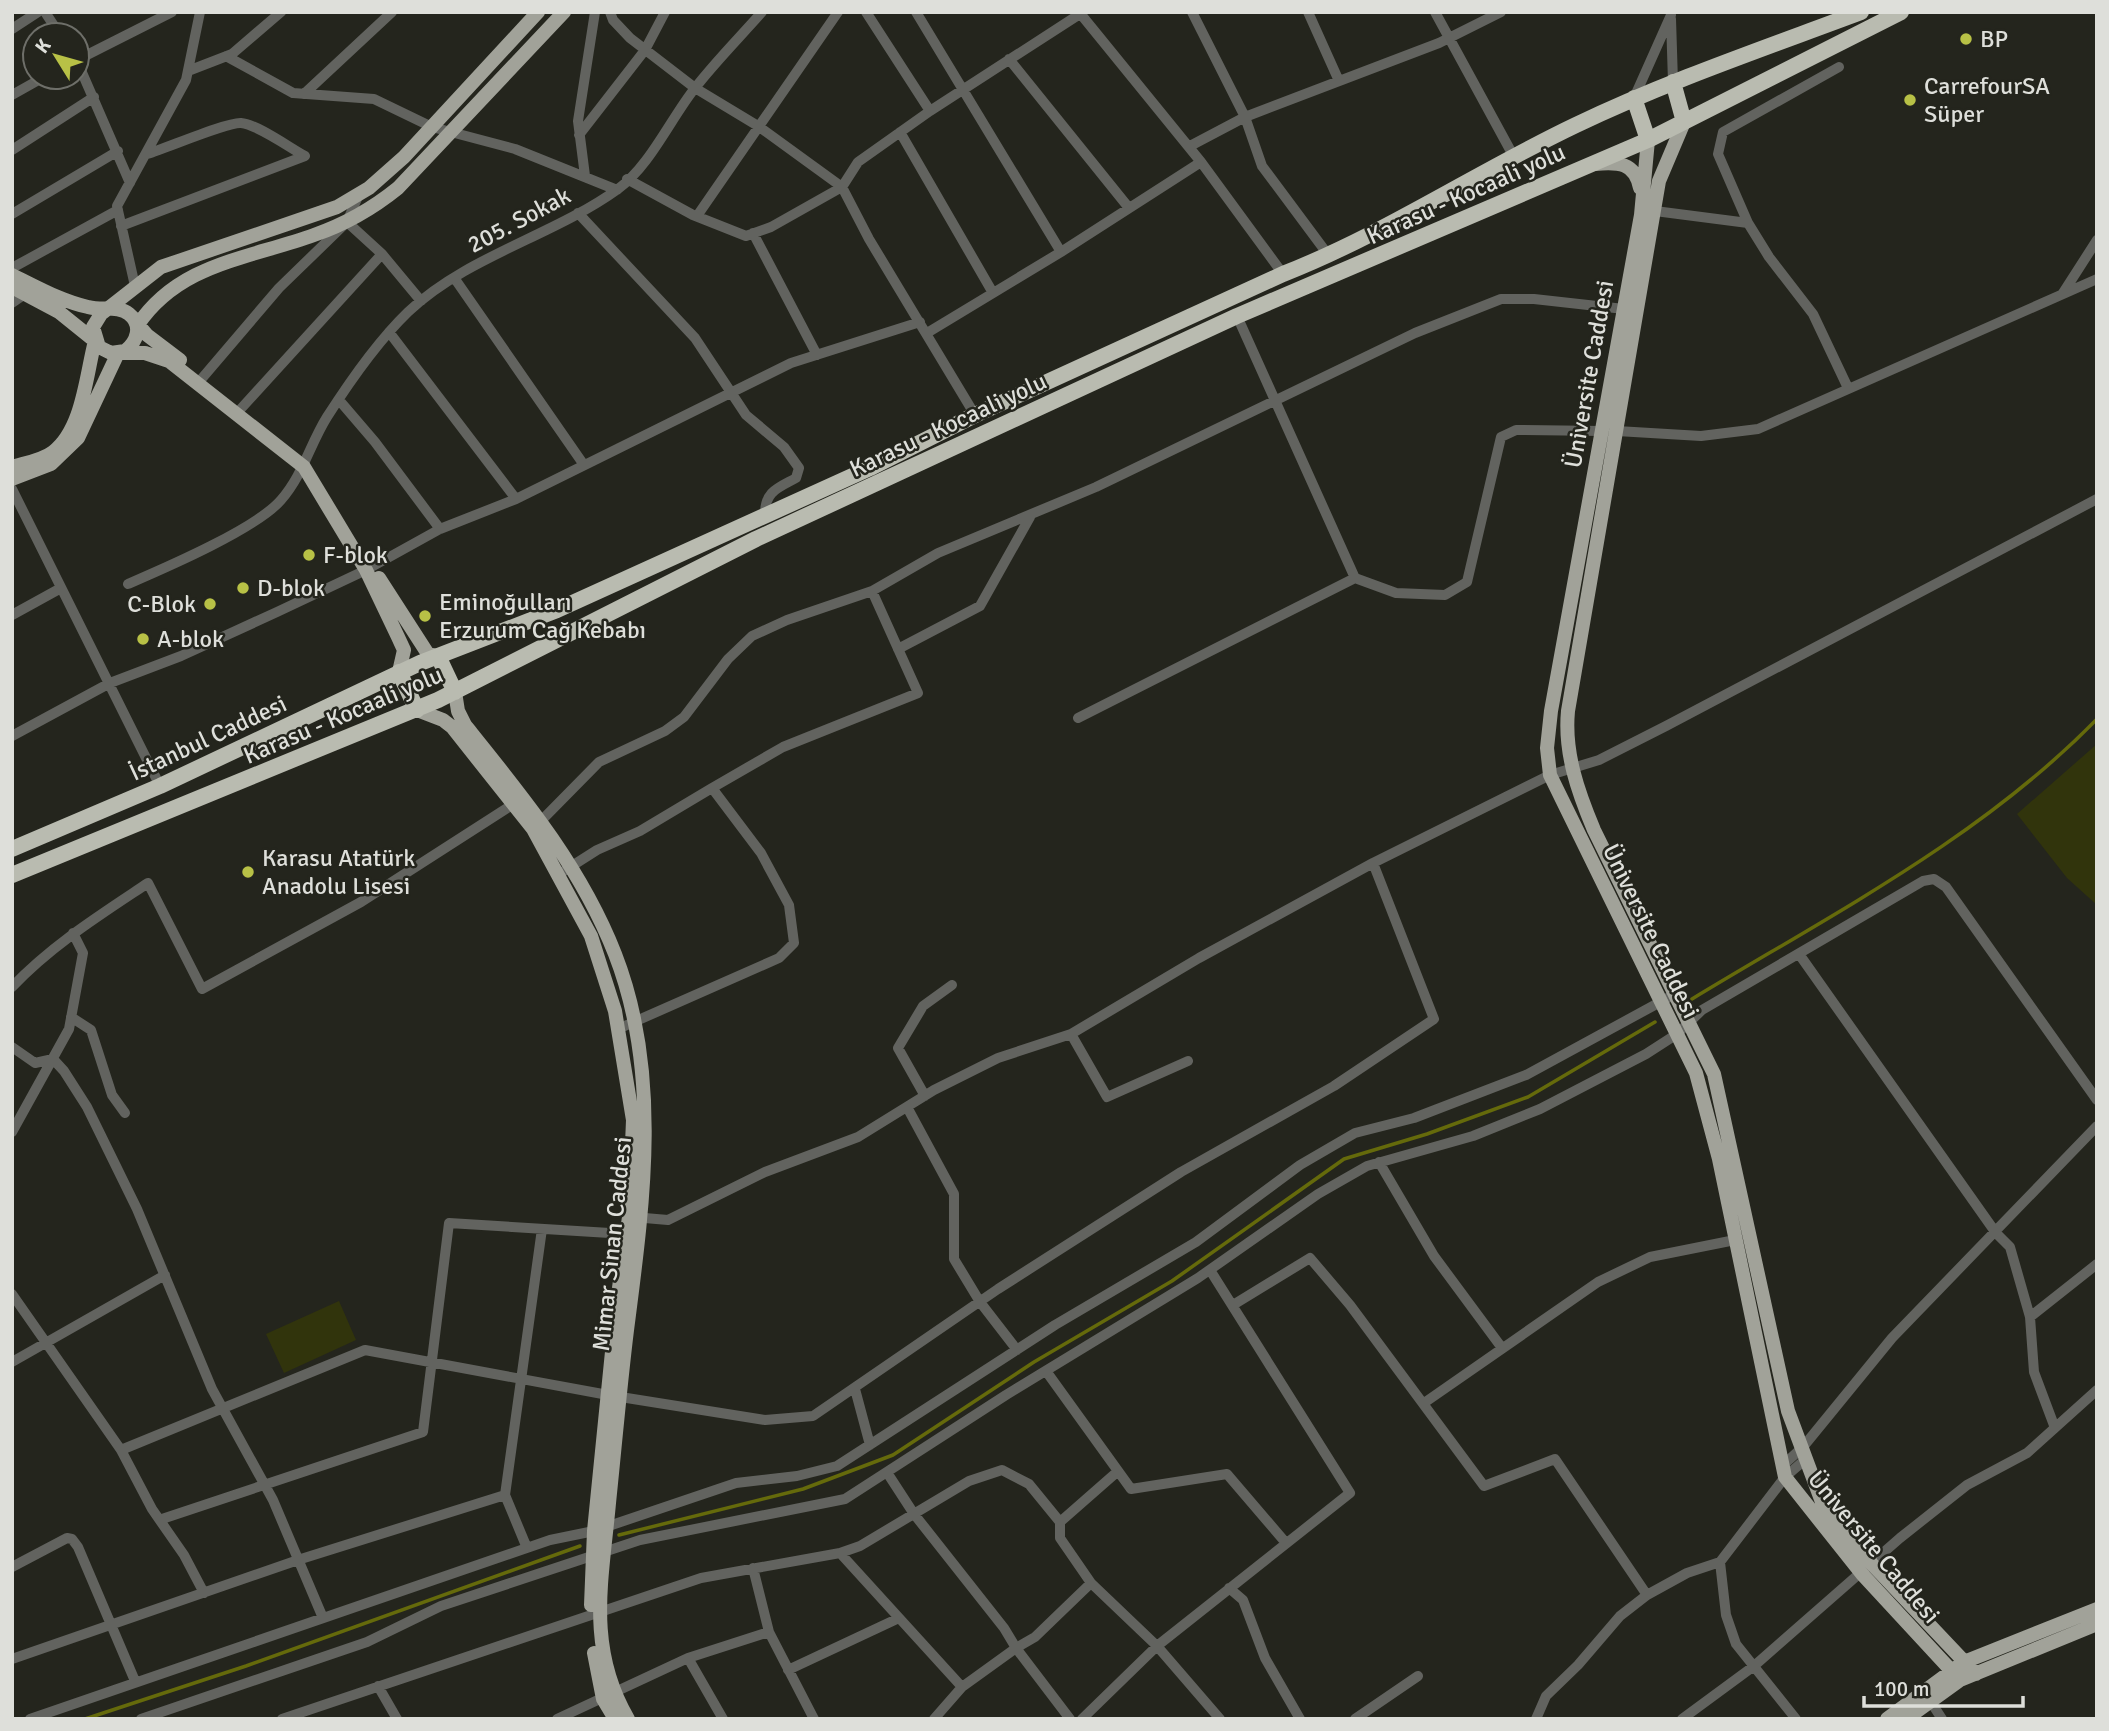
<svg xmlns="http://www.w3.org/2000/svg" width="2109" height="1731" viewBox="0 0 2109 1731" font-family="Signika,sans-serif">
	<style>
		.green { fill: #31340c }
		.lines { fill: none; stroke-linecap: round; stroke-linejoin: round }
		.stream { stroke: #656a0b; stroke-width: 3.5 }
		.minor { stroke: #62635f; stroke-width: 10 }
		.major { stroke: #a1a299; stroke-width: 14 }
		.highway { stroke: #b9bbb0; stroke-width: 16 }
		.poi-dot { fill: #b8c146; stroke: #24251d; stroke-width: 2.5 }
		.labels { text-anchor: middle; stroke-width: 5; stroke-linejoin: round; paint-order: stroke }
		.poi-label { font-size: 24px; fill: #dedfda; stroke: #24251d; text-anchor: start }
		.street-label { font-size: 24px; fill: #dedfda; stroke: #24251d }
	</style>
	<rect width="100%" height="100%" fill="#24251d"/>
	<path class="green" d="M2097,744V905L2067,878L2017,814Z
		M339,1301L356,1340L284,1373L266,1334Z"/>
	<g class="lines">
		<path class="stream" d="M1692,999C1832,914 1981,838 2097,719
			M619,1535L803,1489L893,1455L1034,1362L1172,1281L1344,1159L1427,1134L1528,1097L1655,1022
			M85,1719L246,1666L580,1546"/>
		<path class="minor" d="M45,12L60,35
			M610,12L613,20L630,38L695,88L758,126L842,187L869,239L975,415
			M916,12L1061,252
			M1192,12L1245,117L1439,43L1501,12
			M1308,12L1339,81
			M1435,12L1514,157
			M1671,19L1673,82
			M12,29L38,12
			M226,56L293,93L374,99L432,127L515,149L617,190
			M1009,59L1129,208
			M77,60L172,12
			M77,61L130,183
			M1839,67L1723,132L1718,154L1748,223L1769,257L1813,314L1848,388
			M188,71L232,54L281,12
			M304,94L392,12
			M12,95L44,77
			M1634,98L1671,15
			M930,111L1083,12
			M900,132L993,293
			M579,135L645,50L665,12
			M1190,146L1245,117L1262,166L1329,256
			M12,150L94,97
			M147,154C167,148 227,122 241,123C257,124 290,148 305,156
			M1201,162L1283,274
			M585,176L578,121L595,12
			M627,179L693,215L746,236L771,227L842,187L858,162L930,111L866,12
			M1655,211L1748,223
			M578,213L695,338L746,415L784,447L799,468L796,478C778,488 765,491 765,514
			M12,214L118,151
			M697,216L838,12
			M347,222L382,254L421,301
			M121,226L305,156
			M753,233L817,355
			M12,268L118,210
			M455,279L584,465
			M135,286L117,206L186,80L200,12
			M2063,293L2097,240
			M12,303L25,294
			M389,332L516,499
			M927,333L1061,252L1201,162L1079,12
			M198,383L279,288L347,222L359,194
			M339,400L375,442L440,529
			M237,413L382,254
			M1617,431L1701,436L1758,429L2097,279
			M12,489L160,786
			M1355,578L1396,593L1445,595L1467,582L1501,437L1516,430L1603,431
			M128,584C165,568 256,529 281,500C303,475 310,444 327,417C350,381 378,341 408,312C467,256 553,236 618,189C650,166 671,118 695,88C716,61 740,37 762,12
			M12,615L61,588
			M898,649L980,606L1030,517
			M1078,718L1355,578L1237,316
			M12,736L110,683L181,656L277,612L366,570L440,529L516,499L791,363L920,322
			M712,788L783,747L918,693L872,591
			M535,827L599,762L665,731L684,717L728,659L752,636L787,620L872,591L938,553L1096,487L1415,333L1501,299H1534L1624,309
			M564,871L597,850L640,831L712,788L761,853L789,905L794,943L779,958L618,1029
			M1799,954L1996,1233L2010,1247L2030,1317L2034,1372L2055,1428
			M12,987C52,945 100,915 148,883L202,989L361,902L515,803
			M71,1017L91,1030L112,1095L125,1113
			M1071,1034L1107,1097L1188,1061
			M12,1047L35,1063L53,1059L64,1071L87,1107L137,1209L212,1389L273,1500L323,1618
			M925,1096L898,1048L923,1006L952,985
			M907,1107L954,1194V1259L980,1302L1017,1350
			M12,1132L69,1029L83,953L73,933
			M1379,1162L1434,1256L1502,1348
			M633,1217L668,1220L765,1172L858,1137L934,1090L998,1058L1071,1034L1199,958L1373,863L1550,775L1599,760L1666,726L2097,499
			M12,1294L121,1450L152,1509L184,1555L204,1593
			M1233,1305L1310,1258L1350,1305L1484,1486L1555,1459L1647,1595
			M2030,1317L2097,1264
			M12,1362L165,1275
			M1046,1371L1131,1489L1227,1474L1286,1543
			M855,1389L870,1445
			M1424,1403L1598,1282L1650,1257L1735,1240
			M121,1450L365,1350L608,1395L765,1420L813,1416L998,1289L1181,1172L1334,1086L1434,1019L1373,863
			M1782,1466L1803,1447L1892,1338L2097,1126
			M888,1474L914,1514L1004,1628L1016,1648L1035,1637L1091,1583L1060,1538V1522L1117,1472
			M162,1519L423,1432L449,1223L626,1234
			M527,1548L505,1495L542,1229
			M840,1553L962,1687
			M1720,1562L1726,1615L1736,1644L1796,1719
			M12,1567L67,1538L72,1539L78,1547L135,1681
			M753,1568L769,1632L814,1719
			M1091,1583L1157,1646L1220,1719
			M1229,1588L1243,1600L1265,1658L1300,1719
			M688,1658L723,1719
			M12,1659L301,1559L505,1495
			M788,1670L899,1618
			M378,1686L397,1719
			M1931,1702L1942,1719
			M30,1719L550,1540L594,1531L736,1483L797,1476L837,1466L1055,1325L1196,1242L1300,1165L1355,1133L1414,1118L1526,1075L1675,994
			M141,1719L367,1642L441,1606L640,1540L845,1499L1006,1395L1198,1278L1318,1194L1367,1166L1473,1136L1540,1109L1646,1054L1677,1034L1702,1010L1923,881L1934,879L1946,887L2097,1100
			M282,1719L701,1578L840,1553L860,1546L969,1481L1002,1470L1029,1484L1060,1522
			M557,1719L688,1658L769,1632
			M934,1719L962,1687L1016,1648L1070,1719
			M1082,1719L1157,1646L1350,1493L1210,1270
			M1355,1719L1418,1676
			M1536,1719L1546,1696L1578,1665L1620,1616L1647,1595L1687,1573L1720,1562L1785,1477L1807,1458
			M1682,1719L1754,1666L1900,1538L1967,1485L2027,1453L2097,1390"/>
		<path class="major" d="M1684,122L1659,181L1568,711C1564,753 1578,792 1594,830L1714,1074L1788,1411L1822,1502L1872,1564L1976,1674
			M1648,140L1641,215L1551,711L1547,748L1550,775L1696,1073L1719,1159L1785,1477L1862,1574L1960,1680
			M1595,164C1618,162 1635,162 1640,188
			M12,275C37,287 61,301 88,307C101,311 118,305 129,314C143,325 137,342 125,351L111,353L99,347L93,327L101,314L161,267L337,207L369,188L404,157L538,12
			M12,287L59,312L95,341C86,375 83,429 53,452C43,460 25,463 12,467
			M135,321L147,335L180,360
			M137,326C179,263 248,259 314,235C346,224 372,209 398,188L564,12
			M12,479L51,464L78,438L118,353H145L169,361L304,467L366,570L398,637L404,650L399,672
			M379,578L428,654L438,656
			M455,692L458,711L465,725C523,797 581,867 615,954C662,1074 643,1206 627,1330C620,1387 615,1445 609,1503C602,1581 586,1647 628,1719
			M417,710L443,720L452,727L533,829L591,936L615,1011L633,1120L629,1217L617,1302L594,1531L591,1605
			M594,1653L603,1699L615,1719
			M1887,1719L1964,1662L2097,1609
			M1906,1719L1960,1680L2097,1624"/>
		<path class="highway" d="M1673,82L1684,122
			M1634,98L1648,140
			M438,656L455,692
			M399,672L417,710
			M12,849L160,786L420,663L557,610L870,468L975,415L1283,274C1385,234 1477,172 1576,125C1668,81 1765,48 1861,12
			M12,875L438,700L756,539L1237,316L1648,140L1901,12"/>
	</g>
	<g class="poi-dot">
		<circle cx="1966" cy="39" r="7"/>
		<circle cx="1910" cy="100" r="7"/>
		<circle cx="309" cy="555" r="7"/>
		<circle cx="243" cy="588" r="7"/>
		<circle cx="210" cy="604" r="7"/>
		<circle cx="425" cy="616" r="7"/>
		<circle cx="143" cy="639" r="7"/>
		<circle cx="248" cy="872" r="7"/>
	</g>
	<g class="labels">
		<g class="poi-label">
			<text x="1980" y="47">BP</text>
			<text x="1924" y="94">CarrefourSA<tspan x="1924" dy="28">Süper</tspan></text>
			<text x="323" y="563">F-blok</text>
			<text x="257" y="596">D-blok</text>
			<text x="439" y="610">Eminoğulları<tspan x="439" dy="28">Erzurum Cağ Kebabı</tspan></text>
			<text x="196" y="612" text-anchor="end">C-Blok</text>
			<text x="157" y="647">A-blok</text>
			<text x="262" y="866">Karasu Atatürk<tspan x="262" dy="28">Anadolu Lisesi</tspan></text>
		</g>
		<g class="street-label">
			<text transform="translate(1466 194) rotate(-24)" y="8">Karasu - Kocaali yolu</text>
			<text transform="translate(519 220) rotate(-28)" y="8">205. Sokak</text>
			<text transform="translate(1589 374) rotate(-80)" y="8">Üniversite Caddesi</text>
			<text transform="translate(948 425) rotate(-25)" y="8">Karasu - Kocaali yolu</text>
			<text transform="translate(343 715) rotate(-23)" y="8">Karasu - Kocaali yolu</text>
			<text transform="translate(208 738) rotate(-25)" y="8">İstanbul Caddesi</text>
			<text transform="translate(1651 931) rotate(64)" y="8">Üniversite Caddesi</text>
			<text transform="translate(612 1244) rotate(-84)" y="8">Mimar Sinan Caddesi</text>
			<text transform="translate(1874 1547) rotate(50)" y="8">Üniversite Caddesi</text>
		</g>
	</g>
	<rect width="2109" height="1731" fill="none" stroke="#dedfda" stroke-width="28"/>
	<g transform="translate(56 56) rotate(307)"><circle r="33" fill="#24251d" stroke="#6e6f69" stroke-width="2"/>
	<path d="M0-5L12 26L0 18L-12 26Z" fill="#b8c146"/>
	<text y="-10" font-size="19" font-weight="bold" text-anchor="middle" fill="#dedfda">K</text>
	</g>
	<path d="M1864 1696v10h159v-10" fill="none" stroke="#dedfda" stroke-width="3.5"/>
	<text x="1874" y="1696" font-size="21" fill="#dedfda" stroke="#24251d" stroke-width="5" paint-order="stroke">100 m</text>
</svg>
